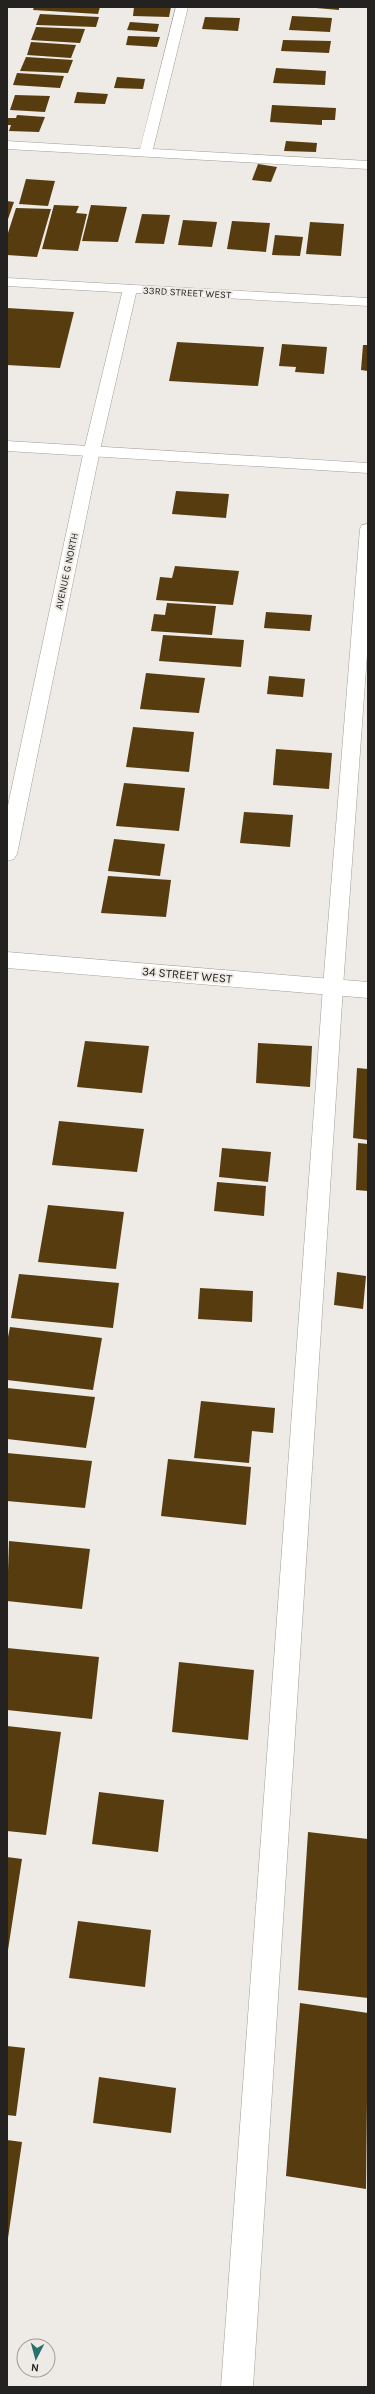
<svg xmlns="http://www.w3.org/2000/svg" width="375" height="2394" viewBox="0 0 375 2394" font-family="Karla,sans-serif">
	<style>
		.building { fill: #573c10 }
		.lines { fill: none; stroke-linecap: round; stroke-linejoin: round }
		.service-casing { stroke: #a19e99; stroke-width: 1 }
		.minor-casing { stroke: #a19e99; stroke-width: 1 }
		.secondary-casing { stroke: #a19e99; stroke-width: 1 }
		.service { fill: #fff; fill-rule: evenodd }
		.minor { fill: #fff; fill-rule: evenodd }
		.secondary { fill: #fff; fill-rule: evenodd }
		.labels { text-anchor: middle; stroke-width: 4; stroke-linejoin: round; paint-order: stroke }
		.far-street-label { font-size: 10px; fill: #242221; stroke: #eeebe6 }
		.street-label { font-size: 12px; fill: #242221; stroke: #eeebe6 }
	</style>
	<rect width="100%" height="100%" fill="#eeebe6"/>
	<path class="building" d="M34,7H100L98,14L33,10Z
		M134,7H171L169,17L133,16Z
		M305,7H339V10Z
		M40,14L99,17L96,27L36,25Z
		M292,16L332,18L330,32L289,30Z
		M205,17L240,18L238,31L202,29Z
		M130,22L159,24L157,32L127,30Z
		M36,27L85,29L80,43L31,40Z
		M128,36L160,37L157,47L126,45Z
		M283,40L331,41L329,53L281,51Z
		M31,42L76,45L71,58L27,55Z
		M26,57L73,60L68,73L20,71Z
		M276,68L326,71L325,85L273,83Z
		M17,73L64,76L60,88L13,85Z
		M117,77L145,79L143,89L114,88Z
		M77,92L108,94L105,104L74,103Z
		M15,95L50,96L45,112L10,110Z
		M272,105L336,108L335,120H322V125L270,122Z
		M17,115L45,117L39,132L9,131L11,125H7V118H16Z
		M286,141L317,143L316,152L284,151Z
		M258,164L277,167L271,182L252,180Z
		M26,179L55,181L48,206L19,204Z
		M7,201L14,202L7,222Z
		M54,205L79,206L76,213L87,214L78,251L42,249Z
		M91,205L127,207L118,242L82,241Z
		M16,208L51,209L37,257L7,255V236Z
		M142,214L170,215L164,244L135,243Z
		M183,220L217,222L212,247L178,245Z
		M232,221L270,223L266,252L227,249Z
		M310,222L344,224L341,256L306,254Z
		M275,235L303,237L300,256L272,255Z
		M7,308L74,312L60,368L7,365Z
		M177,342L264,347L258,386L169,381Z
		M282,344L327,347L324,374L295,372L296,367L279,366Z
		M363,345H368V371L361,370Z
		M176,491L229,494L226,518L172,514Z
		M175,566L239,571L233,605L156,600L160,577L172,578Z
		M167,603L216,606L212,635L151,631L154,614L165,615Z
		M266,612L312,615L310,631L264,628Z
		M163,635L244,640L241,667L159,661Z
		M146,673L205,678L199,713L140,709Z
		M269,676L305,679L303,697L267,694Z
		M133,727L194,732L189,772L126,767Z
		M276,749L332,753L329,789L273,785Z
		M124,783L185,788L179,831L116,826Z
		M244,812L293,815L290,847L240,843Z
		M114,839L165,844L160,876L108,871Z
		M108,876L171,880L166,917L101,913Z
		M85,1041L149,1046L142,1093L77,1087Z
		M258,1043L312,1046L310,1087L256,1083Z
		M357,1068L368,1069V1140L353,1138Z
		M59,1121L144,1129L137,1172L52,1165Z
		M358,1143L368,1144V1191L356,1190Z
		M222,1148L271,1152L268,1182L219,1177Z
		M217,1182L266,1186L264,1216L214,1211Z
		M48,1205L124,1212L116,1269L38,1262Z
		M337,1272L366,1276L363,1309L334,1305Z
		M19,1274L119,1283L113,1328L11,1318Z
		M200,1288L253,1291L252,1322L198,1319Z
		M10,1327L102,1338L93,1390L7,1380V1342Z
		M7,1388L95,1397L86,1448L7,1439Z
		M201,1401L275,1408L273,1433L252,1431L249,1463L194,1458Z
		M7,1453L92,1461L85,1508L7,1501Z
		M168,1459L251,1467L246,1525L161,1516Z
		M9,1541L90,1549L82,1609L7,1601Z
		M7,1648L99,1657L92,1719L7,1710Z
		M179,1662L254,1670L248,1740L172,1732Z
		M7,1726L61,1732L46,1835L7,1831Z
		M99,1792L164,1800L158,1852L92,1844Z
		M308,1832L368,1839V1998L298,1990Z
		M7,1857L22,1859L8,1950H7Z
		M78,1921L151,1930L145,1987L69,1978Z
		M300,2003L368,2013L366,2189L286,2176Z
		M7,2046L25,2048L16,2116L7,2115Z
		M99,2077L176,2088L171,2133L93,2123Z
		M7,2140L22,2142L8,2238L7,2237Z"/>
	<g class="lines">
		<defs>
			<path id="service" d="M176,7H188L153,149L368,161V169L7,149V141L140,149Z
				M7,441L368,463V473L7,451Z
				M368,524V641L343,987L253,2387H221L323,987L360,529L362,525Z"/>
			<path id="minor" d="M130,285L137,289L100,450L17,854L14,859L7,861V810L84,450L123,289Z
				M7,952L368,982V998L7,968Z"/>
			<path id="secondary" d="M7,278L368,298V306L7,286Z"/>
		</defs>
		<use href="#service" class="service-casing"/>
		<use href="#minor" class="minor-casing"/>
		<use href="#secondary" class="secondary-casing"/>
		<use href="#service" class="service"/>
		<use href="#minor" class="minor"/>
		<use href="#secondary" class="secondary"/>
	</g>
	<g class="labels">
		<g class="far-street-label">
			<text transform="translate(187 292) rotate(3)" y="4">33RD STREET WEST</text>
			<text transform="translate(66 571) rotate(-78)" y="4">AVENUE G NORTH</text>
		</g>
		<g class="street-label">
			<text transform="translate(187 975) rotate(5)" y="4">34 STREET WEST</text>
		</g>
	</g>
	<rect width="375" height="2394" fill="none" stroke="#242221" stroke-width="16"/>
	<g transform="translate(36 2358) rotate(186)"><circle r="19" fill="#eeebe6" stroke="#9d9b97"/>
	<path d="M0-3L7 15L0 10L-7 15Z" fill="#29726b"/>
	<text y="-6" font-size="11" font-weight="bold" text-anchor="middle" fill="#242221">N</text>
	</g>
</svg>
